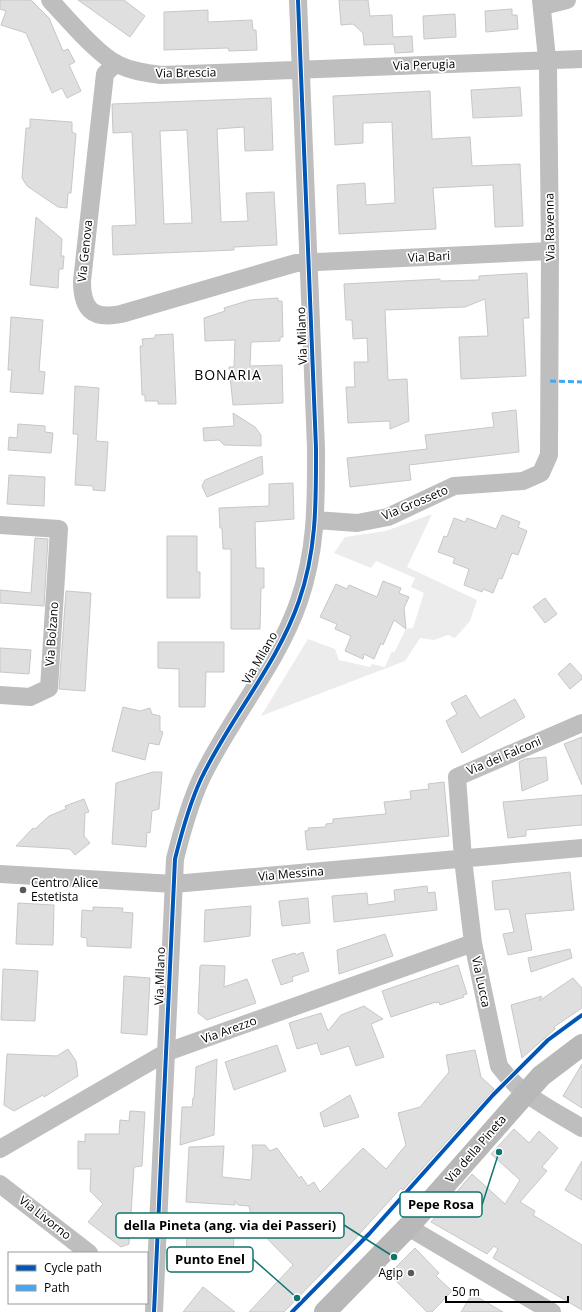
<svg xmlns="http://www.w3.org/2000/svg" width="582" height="1312" viewBox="0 0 582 1312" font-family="'Open Sans',sans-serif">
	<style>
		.green { fill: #ececec }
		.building { fill: #dfdfdf; stroke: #c7c7c7; fill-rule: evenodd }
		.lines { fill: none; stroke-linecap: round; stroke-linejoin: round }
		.street { stroke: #bebebe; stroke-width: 18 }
		.secondary { stroke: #b8b8b8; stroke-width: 22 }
		.quiet { stroke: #3fa9f5; stroke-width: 3; stroke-dasharray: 6 3; stroke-linecap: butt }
		.cycleway-casing { stroke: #fff; stroke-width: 6 }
		.cycleway { stroke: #0057b8; stroke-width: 4 }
		.poi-dot { fill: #595959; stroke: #fff; stroke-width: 1.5 }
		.labels { text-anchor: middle; stroke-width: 3.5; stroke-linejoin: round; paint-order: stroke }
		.street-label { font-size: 12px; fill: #000; stroke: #fff }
		.poi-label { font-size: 12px; fill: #000; stroke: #fff; text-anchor: start }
		.quarter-label { font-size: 14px; letter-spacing: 1px; fill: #000; stroke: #fff }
		.leader { fill: none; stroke: #0f766e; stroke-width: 1.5 }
		.callout-dot { fill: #0f766e; stroke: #fff; stroke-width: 1.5 }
		.callout { fill: #fff; stroke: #0f766e; stroke-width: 1.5 }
		.callout-label { font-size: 13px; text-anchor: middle; font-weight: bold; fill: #000 }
	</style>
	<rect width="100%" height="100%" fill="#fff"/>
	<path class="green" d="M432,514L407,567L477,600L470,621L455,638L448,635L434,640L420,638L405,661L261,716L308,639L335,649L339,660L370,667L372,664L385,667L392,651L394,653L406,629L413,628L424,593L411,587L415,578L376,561L371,568L334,553L345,537L386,531Z"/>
	<path class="building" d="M0,0H31L49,18L63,51L68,49L75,62L69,65L81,91L67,98L62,88L52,93L26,33L1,25L6,11L0,9Z
		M78,0H124L145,16L130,37Z
		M339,0H368L370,16L392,15L393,37L412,36L413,52L395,53L394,44L364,45L363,33L353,24L341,25Z
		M512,9V15H517L518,29L486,32L485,11Z
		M208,10V22L252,20L253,30H256L257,50L229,51L228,48L164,50V12Z
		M455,14L456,37L424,39L423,16Z
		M520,87L522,116L473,118L471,90Z
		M430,91L432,139L470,137L472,166L520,164L523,226L495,227L493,185L433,188L436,229L339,234L337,185L365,183L366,205L395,203L392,122L363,123V143L335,145L333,96Z
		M271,98L273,150L245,151L244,127L217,129L221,222L248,221L246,193L274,192L277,245L234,247V250L113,255L112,226L136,225L132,132L113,133L112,104ZM187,130L192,223L164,224L160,131Z
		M30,119L72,122V132L76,134L71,193H68L67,208L58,207L27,186L22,178L26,128H30Z
		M36,217L62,239L61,256H64L63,269H59L58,288L30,285Z
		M527,273L529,318H523L526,376L461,379L459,337L488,336L485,299L465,307L385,310L388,380L407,379L409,421L390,429V421L348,423L346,387H355L354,362H368L367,338L353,339L352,320H346L344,284L440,279V281L479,280V276Z
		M278,298V301H282L283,337H280V341L251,342L250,366L282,365L283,403L233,405L229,367H234L235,340L205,341L204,318L225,311L224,308L250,300Z
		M11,317L43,320L39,371L45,372L43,394L10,392L12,370H8Z
		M173,334L176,404H158V401H145V395H142L140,346H143L142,339L155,338V335Z
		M75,386L99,388L96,441L108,442L105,491L93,490V486L75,485L78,434H73Z
		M516,410L519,452L409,465L411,480L350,487L347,458L427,449L425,435L494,427L492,413Z
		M233,413L255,427L261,435V446L224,445L219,440L204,441L203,428L234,426Z
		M18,424L45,426V432L53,433L51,453L8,450L9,437L17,438Z
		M262,456L263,474L207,497L202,486L205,480Z
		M9,475L45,477L44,506L7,504Z
		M293,483L294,519L255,522L256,568H264V588H261L260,629H231V549H223L222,528H220L219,508L269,506V484Z
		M502,515L520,522L518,527L527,531L518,555L512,553L502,579L499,578L493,593L483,589L482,592L464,585L469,569L453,563L455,558L438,552L444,536L447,537L454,518L465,522L467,518L496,529Z
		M167,536H197V572H200V598H167Z
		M35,538L48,539L44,606L0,603V590L31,593Z
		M383,581L401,588L399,593L409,597L404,608L406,629L394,620L383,645L381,643L374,659L364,654L363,659L345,651L351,636L335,629L337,624L320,617L336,584L347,589L349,585L377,597Z
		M66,591L91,593L85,691L59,689Z
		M545,598L557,614L545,623L533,607Z
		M158,642H224V672H206L205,707H179V669L158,668Z
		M0,648L31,650L29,674L0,672Z
		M570,663L582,676V679L570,689L558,674Z
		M466,695L480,718L515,699L525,717L462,753L446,721L457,714L451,703Z
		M123,707L140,711L150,708L152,714L160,716V731L163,732L159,745L149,743L145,760L112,751Z
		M582,737V785L564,744Z
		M546,757L548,780L522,791L519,762L525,759Z
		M153,772H162L159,809L152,811L150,833L147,832L146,847L112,844L116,783Z
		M444,782L449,836L307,850L305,831L309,830L308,828L326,827V824L333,823V819L386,814L384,802L411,799L410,791L429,789L428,784Z
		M582,795V825L526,830V836L508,838L503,802Z
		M84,799L89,812L85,813L84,836L90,843L75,855L70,849L16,846L33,828L35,829L49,816L66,809L65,806Z
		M570,872L574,910L525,914L532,950L508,955L503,934L514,932L509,909L495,910L492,881Z
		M427,886L428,893L435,892L437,910L334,922L332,896L367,893L368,905L395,901L394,890Z
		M308,898L310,923L282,926L279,901Z
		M18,903L54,905L53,945L16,944Z
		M251,906L250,936L204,942L205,910Z
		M93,907L123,908L122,912L133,913L131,948L87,946V938L81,937L82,910L93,911Z
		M385,934L393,956L339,974L337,950Z
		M570,949L572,958L531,972L528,958Z
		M303,952L309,971L292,977L293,981L281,985L272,960L295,953L296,955Z
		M202,965L225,966L224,987L247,979L256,1003L207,1020L198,1013L200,966Z
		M458,965L467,994L463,995L464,997L440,1005L439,1002L436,1003V1002L391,1017L382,991Z
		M3,969L38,971L35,1021L1,1020Z
		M124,976L150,978L147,1035L121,1033Z
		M573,978L582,988V1008L554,1027L555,1029L522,1058L511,1005L542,996L539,1001Z
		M364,1006L383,1019L371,1024L384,1057L356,1066L349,1046L321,1055L317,1043L297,1049L289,1023L321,1013L328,1031L341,1015Z
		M277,1045L286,1071L234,1090L225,1062Z
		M68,1049L76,1061L78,1076L44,1097L43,1095L14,1111L4,1105L7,1054L57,1056Z
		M475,1050L481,1077L494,1089L403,1190L401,1188L354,1240L284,1312H249L293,1265L253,1224L249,1206L238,1205L235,1201V1205L186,1202L189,1147L224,1146L222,1177L251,1180L253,1150L252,1145H265L270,1151L277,1148L299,1178L301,1176L308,1186L314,1182L320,1192L363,1148L386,1169L406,1145L398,1113L420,1107L449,1072L446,1055Z
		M217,1059L214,1135L180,1145L182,1107H192L193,1098H194L196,1067Z
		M582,1064V1108L563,1096Z
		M350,1095L359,1117L324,1127L320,1113Z
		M130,1111L145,1112L142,1166L134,1167L129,1244L121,1247L88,1222L103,1204L90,1191L91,1169H78V1141L85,1142V1134H119L120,1120L129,1121Z
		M514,1129L529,1143L539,1131L558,1148L542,1167L547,1171L520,1202L535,1211L533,1215L582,1245V1310L493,1258L498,1249L494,1246L487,1254L431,1222L472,1174L505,1204L520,1180L491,1154Z
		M582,1161V1200L565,1190Z
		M187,1231L234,1233L233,1263L186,1261Z
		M415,1248L439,1273L436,1276L452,1291L432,1312H427L389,1274Z
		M203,1287L235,1312H183Z
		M472,1294L503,1312H461Z"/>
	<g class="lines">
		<path class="street" d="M50,0C66,17 97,54 117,64C131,71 146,73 161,75L582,59
			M543,6L567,0
			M116,63L105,74L82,281C82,309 92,320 121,314L296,263L550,251
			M316,520L357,523L388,517L454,486L523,481L541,473L549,455L550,251L548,68L541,0
			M0,525L59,529L49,688L30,697L0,695
			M582,723L457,777L463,859L473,943L499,1066C521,1096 551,1109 582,1128
			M0,874L174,884L582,848
			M0,1149L167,1052L473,943
			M0,1184L89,1253
			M408,1227L552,1312
			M154,1312L175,859C182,831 189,805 201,779C230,718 277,665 299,601C317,549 316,501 316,448L298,0"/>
		<path class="secondary" d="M325,1312L408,1227L541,1076L582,1045"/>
		<path class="quiet" d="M550,381L582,382"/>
		<defs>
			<path id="cycleway" d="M154,1312L175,859C182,831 189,805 201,779C230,718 277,665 299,601C317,549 316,501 316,448L298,0
				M292,1312L369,1234L493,1095L548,1040L582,1015"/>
		</defs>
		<use href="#cycleway" class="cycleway-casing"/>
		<use href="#cycleway" class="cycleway"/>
	</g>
	<g class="poi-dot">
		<circle cx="23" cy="890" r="4"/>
		<circle cx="411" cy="1273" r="4"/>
	</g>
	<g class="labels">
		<g class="street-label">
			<text transform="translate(424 65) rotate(-2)" y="4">Via Perugia</text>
			<text transform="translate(186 73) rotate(-1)" y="4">Via Brescia</text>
			<text transform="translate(550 227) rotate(-91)" y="4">Via Ravenna</text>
			<text transform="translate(85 251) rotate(-84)" y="4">Via Genova</text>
			<text transform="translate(429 257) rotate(-3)" y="4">Via Bari</text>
			<text transform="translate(302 336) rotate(-92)" y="4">Via Milano</text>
			<text transform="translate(415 503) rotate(-23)" y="4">Via Grosseto</text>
			<text transform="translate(52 634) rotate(-86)" y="4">Via Bolzano</text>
			<text transform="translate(260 658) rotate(-60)" y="4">Via Milano</text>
			<text transform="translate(504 756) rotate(-23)" y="4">Via dei Falconi</text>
			<text transform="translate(291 874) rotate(-5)" y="4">Via Messina</text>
			<text transform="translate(160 976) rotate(-88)" y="4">Via Milano</text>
			<text transform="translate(481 982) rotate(78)" y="4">Via Lucca</text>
			<text transform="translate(229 1030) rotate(-20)" y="4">Via Arezzo</text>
			<text transform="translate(476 1149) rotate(-49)" y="4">Via della Pineta</text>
			<text transform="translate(45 1218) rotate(38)" y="4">Via Livorno</text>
		</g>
		<g class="poi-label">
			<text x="31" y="887">Centro Alice<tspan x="31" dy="14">Estetista</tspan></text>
			<text x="403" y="1277" text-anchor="end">Agip</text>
		</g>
		<g class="quarter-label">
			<text x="228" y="380">BONARIA</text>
		</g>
	</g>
	<path class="leader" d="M499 1152L482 1205M394 1257L344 1225M297 1298L253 1259"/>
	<g class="callout-dot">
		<circle cx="499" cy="1152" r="4"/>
		<circle cx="394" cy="1257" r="4"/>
		<circle cx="297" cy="1298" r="4"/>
	</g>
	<g class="callout">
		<rect x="400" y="1192" width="82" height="25" rx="4"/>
		<rect x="116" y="1213" width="228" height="25" rx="4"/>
		<rect x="167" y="1247" width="86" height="25" rx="4"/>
	</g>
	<g class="callout-label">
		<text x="441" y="1209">Pepe Rosa</text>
		<text x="230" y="1230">della Pineta (ang. via dei Passeri)</text>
		<text x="210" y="1264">Punto Enel</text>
	</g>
	<rect x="8" y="1252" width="140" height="52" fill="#ffffff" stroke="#999999"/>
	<rect x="16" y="1265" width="20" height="6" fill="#0057b8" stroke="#999999"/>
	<text x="44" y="1272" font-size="12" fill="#000000">Cycle path</text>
	<rect x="16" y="1285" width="20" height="6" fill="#3fa9f5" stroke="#999999"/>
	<text x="44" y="1292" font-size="12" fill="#000000">Path</text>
	<path d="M446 1296v6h122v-6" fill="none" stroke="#000000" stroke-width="2"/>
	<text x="452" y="1296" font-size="12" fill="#000000" stroke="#ffffff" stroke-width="3" paint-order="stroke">50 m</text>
</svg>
